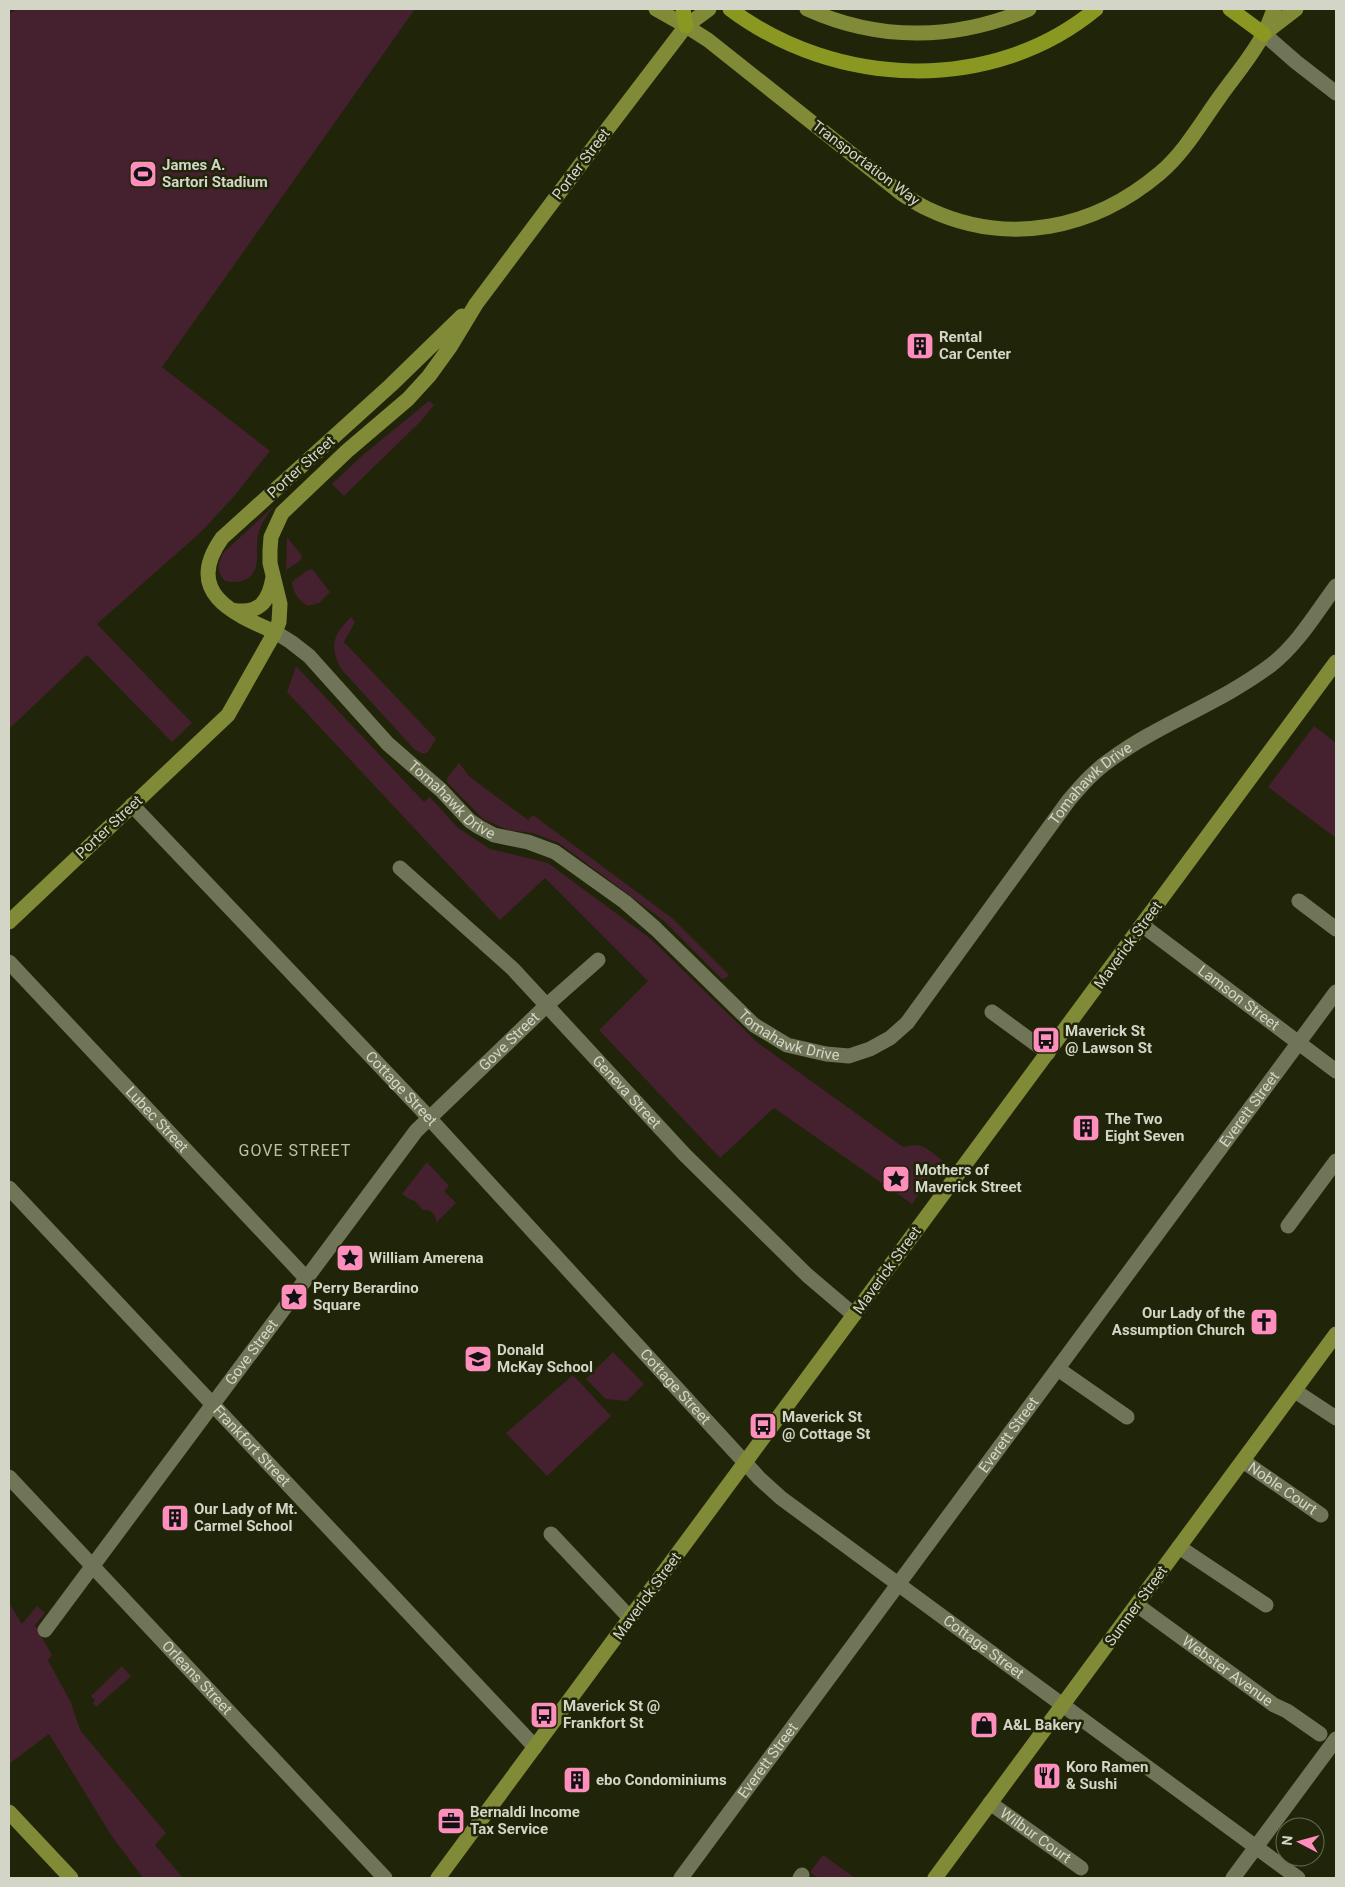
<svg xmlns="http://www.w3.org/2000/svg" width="1345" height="1887" viewBox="0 0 1345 1887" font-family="Roboto,sans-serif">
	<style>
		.green { fill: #45202f }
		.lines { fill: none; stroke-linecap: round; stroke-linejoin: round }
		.minor { stroke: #707557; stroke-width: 15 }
		.major { stroke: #808a37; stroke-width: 15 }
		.highway { stroke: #8a9822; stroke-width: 15 }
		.labels { text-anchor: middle; stroke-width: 5; stroke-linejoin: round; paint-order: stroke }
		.street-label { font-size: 15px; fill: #d3d6c6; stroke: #202409 }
		.poi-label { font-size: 15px; font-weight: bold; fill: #d3d6c6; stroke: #202409; text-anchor: start }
		.neighbourhood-label { font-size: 16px; letter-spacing: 1px; fill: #bcc2a1; stroke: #202409 }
	</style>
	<rect width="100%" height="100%" fill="#202409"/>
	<path class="green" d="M17,9H415L162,367L270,451L235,495L202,531L97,624L192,723L172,742L87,655L9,729V14Z
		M429,401L434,405L421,421L344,496L332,484L364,454Z
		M275,505C269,513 262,521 259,531C255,544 259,555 256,566C253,581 237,584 225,581C216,571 217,563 224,552Z
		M287,537L302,556L301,560L286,570Z
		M312,569L330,592L319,603L308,606C299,600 293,594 292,582L306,571Z
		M351,617L355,622L344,642L436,739L428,752L423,754L415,750L341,669C329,645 333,635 351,617Z
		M296,666L424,802L430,797L457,827L490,849L548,863L651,939L758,1043L903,1147C924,1142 925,1148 942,1160L912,1204L774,1108L720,1158L599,1030L648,981L545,878L500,920L287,692Z
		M1314,726L1336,743V838L1268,787Z
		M459,763L470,777L528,820L533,815L672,918L729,975L724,979L721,978L663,920L559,843L533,833L508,830L483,819L447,782V778Z
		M427,1162L449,1186L444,1191L456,1203L436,1223C437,1215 431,1209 423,1210L415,1201L409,1199L402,1194Z
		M613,1352L644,1384L627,1401L606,1399L586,1379Z
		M573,1375L611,1416L547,1476L506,1433Z
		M9,1603L22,1624L37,1606L45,1613L35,1625L52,1655L48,1660L71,1703L80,1730L166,1833L155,1845L183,1878H143L111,1835L49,1734L9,1764Z
		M122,1666L131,1676L96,1707L93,1703L95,1700L91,1696Z
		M823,1855L855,1878H818L810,1872Z"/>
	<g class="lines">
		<g class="minor">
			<path d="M1264,34L1296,62L1336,93"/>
			<path id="s1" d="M275,632L291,642L309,656L388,744L441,790L470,821L479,827L494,835L528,842L555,852L625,902L656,929L754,1025L787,1045L826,1054L849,1056L870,1049L890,1038L907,1023L1069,800C1082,785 1094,771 1110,760C1160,723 1221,703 1271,665C1298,644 1316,613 1336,586"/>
			<path id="s2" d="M132,805L419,1107L759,1478L781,1498L1298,1878"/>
			<path id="s3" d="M400,868L513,969L685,1155L807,1275L854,1315"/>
			<path d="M1299,901L1336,929"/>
			<path id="s4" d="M1142,925L1336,1071"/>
			<path id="s5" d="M9,962L306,1278"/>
			<path d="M992,1012L1048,1053"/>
			<path id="s6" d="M9,1188L535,1747"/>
			<path d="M1288,1226L1336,1161"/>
			<path d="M1058,1369L1127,1417"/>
			<path d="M1295,1391L1336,1418"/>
			<path id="s7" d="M1243,1461L1321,1515"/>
			<path id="s8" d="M9,1477L385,1878"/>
			<path d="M551,1534L630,1618"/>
			<path d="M1179,1547L1266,1605"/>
			<path id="s9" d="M1137,1605L1274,1705L1287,1711L1320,1734"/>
			<path id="s10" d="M45,1630L416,1131L547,1005L598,960"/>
			<path id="s11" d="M990,1803L1081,1868"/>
			<path id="s12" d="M681,1878L1336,992"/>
			<path d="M800,1878L802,1875"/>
			<path d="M1233,1878L1336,1739"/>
		</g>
		<path class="major" d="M656,9L686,26L708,40L902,194C910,199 919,205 928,209C1008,247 1094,229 1160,173C1184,153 1201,123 1219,98C1233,78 1253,55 1264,33C1268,26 1271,17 1274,9
			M807,9C880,42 956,40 1029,9
			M1265,33L1296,9
			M232,610C259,615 269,602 273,577
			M275,632C231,613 184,592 222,538L391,385L462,316
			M9,922L228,715L275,632L279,622L280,604L270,563V550L271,537L282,513L347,451L408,399L429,376L450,347L476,304L596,144L686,26L709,9
			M9,1812L71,1878
			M438,1878L1336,662
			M935,1878L1336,1334"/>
		<path class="highway" d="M683,9L686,26
			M730,9C835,88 992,95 1096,9
			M1230,9L1264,34"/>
	</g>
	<defs>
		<symbol id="stadium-square" viewBox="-11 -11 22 22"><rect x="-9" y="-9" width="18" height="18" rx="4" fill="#fe8ebb" stroke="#202409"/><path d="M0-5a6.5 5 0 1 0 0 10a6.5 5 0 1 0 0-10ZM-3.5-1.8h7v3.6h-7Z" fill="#111"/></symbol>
		<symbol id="building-square" viewBox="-11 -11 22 22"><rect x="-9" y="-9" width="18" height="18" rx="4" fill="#fe8ebb" stroke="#202409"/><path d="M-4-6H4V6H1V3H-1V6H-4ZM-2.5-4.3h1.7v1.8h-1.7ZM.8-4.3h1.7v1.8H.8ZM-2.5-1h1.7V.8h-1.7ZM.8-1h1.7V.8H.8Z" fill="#111"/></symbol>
		<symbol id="bus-square" viewBox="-11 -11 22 22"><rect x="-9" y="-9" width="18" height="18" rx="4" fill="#fe8ebb" stroke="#202409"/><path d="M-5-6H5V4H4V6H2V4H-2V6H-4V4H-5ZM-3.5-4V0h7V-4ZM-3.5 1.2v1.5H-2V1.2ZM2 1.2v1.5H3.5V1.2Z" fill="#111"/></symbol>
		<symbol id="sight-square" viewBox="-11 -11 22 22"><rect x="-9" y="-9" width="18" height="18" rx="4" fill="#fe8ebb" stroke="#202409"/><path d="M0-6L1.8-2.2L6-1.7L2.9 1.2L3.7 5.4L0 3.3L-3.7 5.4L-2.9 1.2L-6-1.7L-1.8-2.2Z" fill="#111"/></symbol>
		<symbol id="church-square" viewBox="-11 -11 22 22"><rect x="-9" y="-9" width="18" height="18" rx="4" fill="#fe8ebb" stroke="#202409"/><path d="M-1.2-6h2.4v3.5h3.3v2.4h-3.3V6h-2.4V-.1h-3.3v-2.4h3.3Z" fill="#111"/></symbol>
		<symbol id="school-square" viewBox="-11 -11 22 22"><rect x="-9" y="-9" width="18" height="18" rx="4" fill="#fe8ebb" stroke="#202409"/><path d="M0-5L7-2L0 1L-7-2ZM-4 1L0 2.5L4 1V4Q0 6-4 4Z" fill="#111"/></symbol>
		<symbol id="shop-square" viewBox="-11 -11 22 22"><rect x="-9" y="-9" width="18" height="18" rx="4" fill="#fe8ebb" stroke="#202409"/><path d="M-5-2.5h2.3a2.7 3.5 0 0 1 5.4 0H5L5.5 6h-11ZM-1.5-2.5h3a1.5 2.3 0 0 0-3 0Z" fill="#111"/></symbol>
		<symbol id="restaurant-square" viewBox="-11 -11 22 22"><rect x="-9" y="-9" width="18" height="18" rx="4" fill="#fe8ebb" stroke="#202409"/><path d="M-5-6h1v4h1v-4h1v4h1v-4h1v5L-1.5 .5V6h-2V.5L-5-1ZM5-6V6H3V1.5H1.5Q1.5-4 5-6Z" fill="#111"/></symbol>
		<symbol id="office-square" viewBox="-11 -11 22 22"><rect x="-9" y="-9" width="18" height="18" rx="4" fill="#fe8ebb" stroke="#202409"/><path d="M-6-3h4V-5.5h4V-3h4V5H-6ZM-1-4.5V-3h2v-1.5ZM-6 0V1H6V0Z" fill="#111"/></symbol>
	</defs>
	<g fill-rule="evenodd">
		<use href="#stadium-square" x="127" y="158" width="32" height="32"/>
		<use href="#building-square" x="904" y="330" width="32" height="32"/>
		<use href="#bus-square" x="1030" y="1024" width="32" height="32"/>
		<use href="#building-square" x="1070" y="1112" width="32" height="32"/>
		<use href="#sight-square" x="880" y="1163" width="32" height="32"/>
		<use href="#sight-square" x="334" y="1242" width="32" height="32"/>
		<use href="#sight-square" x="278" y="1281" width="32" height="32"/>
		<use href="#church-square" x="1248" y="1306" width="32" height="32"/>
		<use href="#school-square" x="462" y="1343" width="32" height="32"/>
		<use href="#bus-square" x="747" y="1410" width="32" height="32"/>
		<use href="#building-square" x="159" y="1502" width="32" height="32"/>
		<use href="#bus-square" x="528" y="1699" width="32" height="32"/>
		<use href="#shop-square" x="968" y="1709" width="32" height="32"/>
		<use href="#restaurant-square" x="1031" y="1760" width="32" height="32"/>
		<use href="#building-square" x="561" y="1764" width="32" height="32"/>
		<use href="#office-square" x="435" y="1805" width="32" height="32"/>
	</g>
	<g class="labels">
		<g class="street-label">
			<text transform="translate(866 163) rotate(37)" y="5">Transportation Way</text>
			<text transform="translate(581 164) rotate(-53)" y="5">Porter Street</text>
			<text transform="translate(301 467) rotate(-42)" y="5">Porter Street</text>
			<text dy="5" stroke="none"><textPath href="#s1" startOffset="1100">Tomahawk Drive</textPath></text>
			<text dy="5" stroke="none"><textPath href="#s1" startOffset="245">Tomahawk Drive</textPath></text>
			<text transform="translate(109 827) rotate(-43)" y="5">Porter Street</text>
			<text transform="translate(1128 945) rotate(-54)" y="5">Maverick Street</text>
			<text dy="5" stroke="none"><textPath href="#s4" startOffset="121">Lamson Street</textPath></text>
			<text dy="5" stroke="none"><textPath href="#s1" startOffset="665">Tomahawk Drive</textPath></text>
			<text dy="5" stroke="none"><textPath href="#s10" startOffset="751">Gove Street</textPath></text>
			<text dy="5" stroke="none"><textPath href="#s2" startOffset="391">Cottage Street</textPath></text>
			<text dy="5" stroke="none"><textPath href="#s3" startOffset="319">Geneva Street</textPath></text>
			<text dy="5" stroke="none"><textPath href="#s12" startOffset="956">Everett Street</textPath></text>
			<text dy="5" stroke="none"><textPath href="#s5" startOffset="216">Lubec Street</textPath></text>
			<text transform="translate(887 1270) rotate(-54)" y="5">Maverick Street</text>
			<text dy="5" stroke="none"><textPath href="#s10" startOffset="346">Gove Street</textPath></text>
			<text dy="5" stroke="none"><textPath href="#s2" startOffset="796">Cottage Street</textPath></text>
			<text dy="5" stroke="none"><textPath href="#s12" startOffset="551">Everett Street</textPath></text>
			<text dy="5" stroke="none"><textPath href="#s6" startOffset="354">Frankfort Street</textPath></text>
			<text dy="5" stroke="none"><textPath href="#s7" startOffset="48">Noble Court</textPath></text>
			<text transform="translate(647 1596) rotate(-54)" y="5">Maverick Street</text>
			<text transform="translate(1136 1606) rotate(-54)" y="5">Sumner Street</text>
			<text dy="5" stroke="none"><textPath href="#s2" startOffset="1201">Cottage Street</textPath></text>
			<text dy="5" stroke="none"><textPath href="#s9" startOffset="112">Webster Avenue</textPath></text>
			<text dy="5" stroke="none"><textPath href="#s8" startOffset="275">Orleans Street</textPath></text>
			<text dy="5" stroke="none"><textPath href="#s12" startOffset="146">Everett Street</textPath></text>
			<text dy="5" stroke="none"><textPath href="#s11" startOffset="56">Wilbur Court</textPath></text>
		</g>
		<g class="poi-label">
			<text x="162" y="170">James A.<tspan x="162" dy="17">Sartori Stadium</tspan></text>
			<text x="939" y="342">Rental<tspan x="939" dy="17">Car Center</tspan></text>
			<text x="1065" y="1036">Maverick St<tspan x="1065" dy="17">@ Lawson St</tspan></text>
			<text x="1105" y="1124">The Two<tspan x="1105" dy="17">Eight Seven</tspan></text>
			<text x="915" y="1175">Mothers of<tspan x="915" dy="17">Maverick Street</tspan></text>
			<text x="369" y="1263">William Amerena</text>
			<text x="313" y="1293">Perry Berardino<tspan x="313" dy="17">Square</tspan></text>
			<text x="1245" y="1318" text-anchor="end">Our Lady of the<tspan x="1245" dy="17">Assumption Church</tspan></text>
			<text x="497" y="1355">Donald<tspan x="497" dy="17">McKay School</tspan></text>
			<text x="782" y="1422">Maverick St<tspan x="782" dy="17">@ Cottage St</tspan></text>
			<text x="194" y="1514">Our Lady of Mt.<tspan x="194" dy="17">Carmel School</tspan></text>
			<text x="563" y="1711">Maverick St @<tspan x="563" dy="17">Frankfort St</tspan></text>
			<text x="1003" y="1730">A&amp;L Bakery</text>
			<text x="1066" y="1772">Koro Ramen<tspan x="1066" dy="17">&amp; Sushi</tspan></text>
			<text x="596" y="1785">ebo Condominiums</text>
			<text x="470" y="1817">Bernaldi Income<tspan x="470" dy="17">Tax Service</tspan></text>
		</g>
		<g class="neighbourhood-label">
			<text x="295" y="1156">GOVE STREET</text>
		</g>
	</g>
	<rect width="1345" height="1887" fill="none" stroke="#d3d6c6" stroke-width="20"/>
	<g transform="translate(1300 1842) rotate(276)"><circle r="24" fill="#202409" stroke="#686b55"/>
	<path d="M0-4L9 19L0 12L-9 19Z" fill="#fe8ebb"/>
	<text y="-8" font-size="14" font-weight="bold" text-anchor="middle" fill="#d3d6c6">N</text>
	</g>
</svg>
